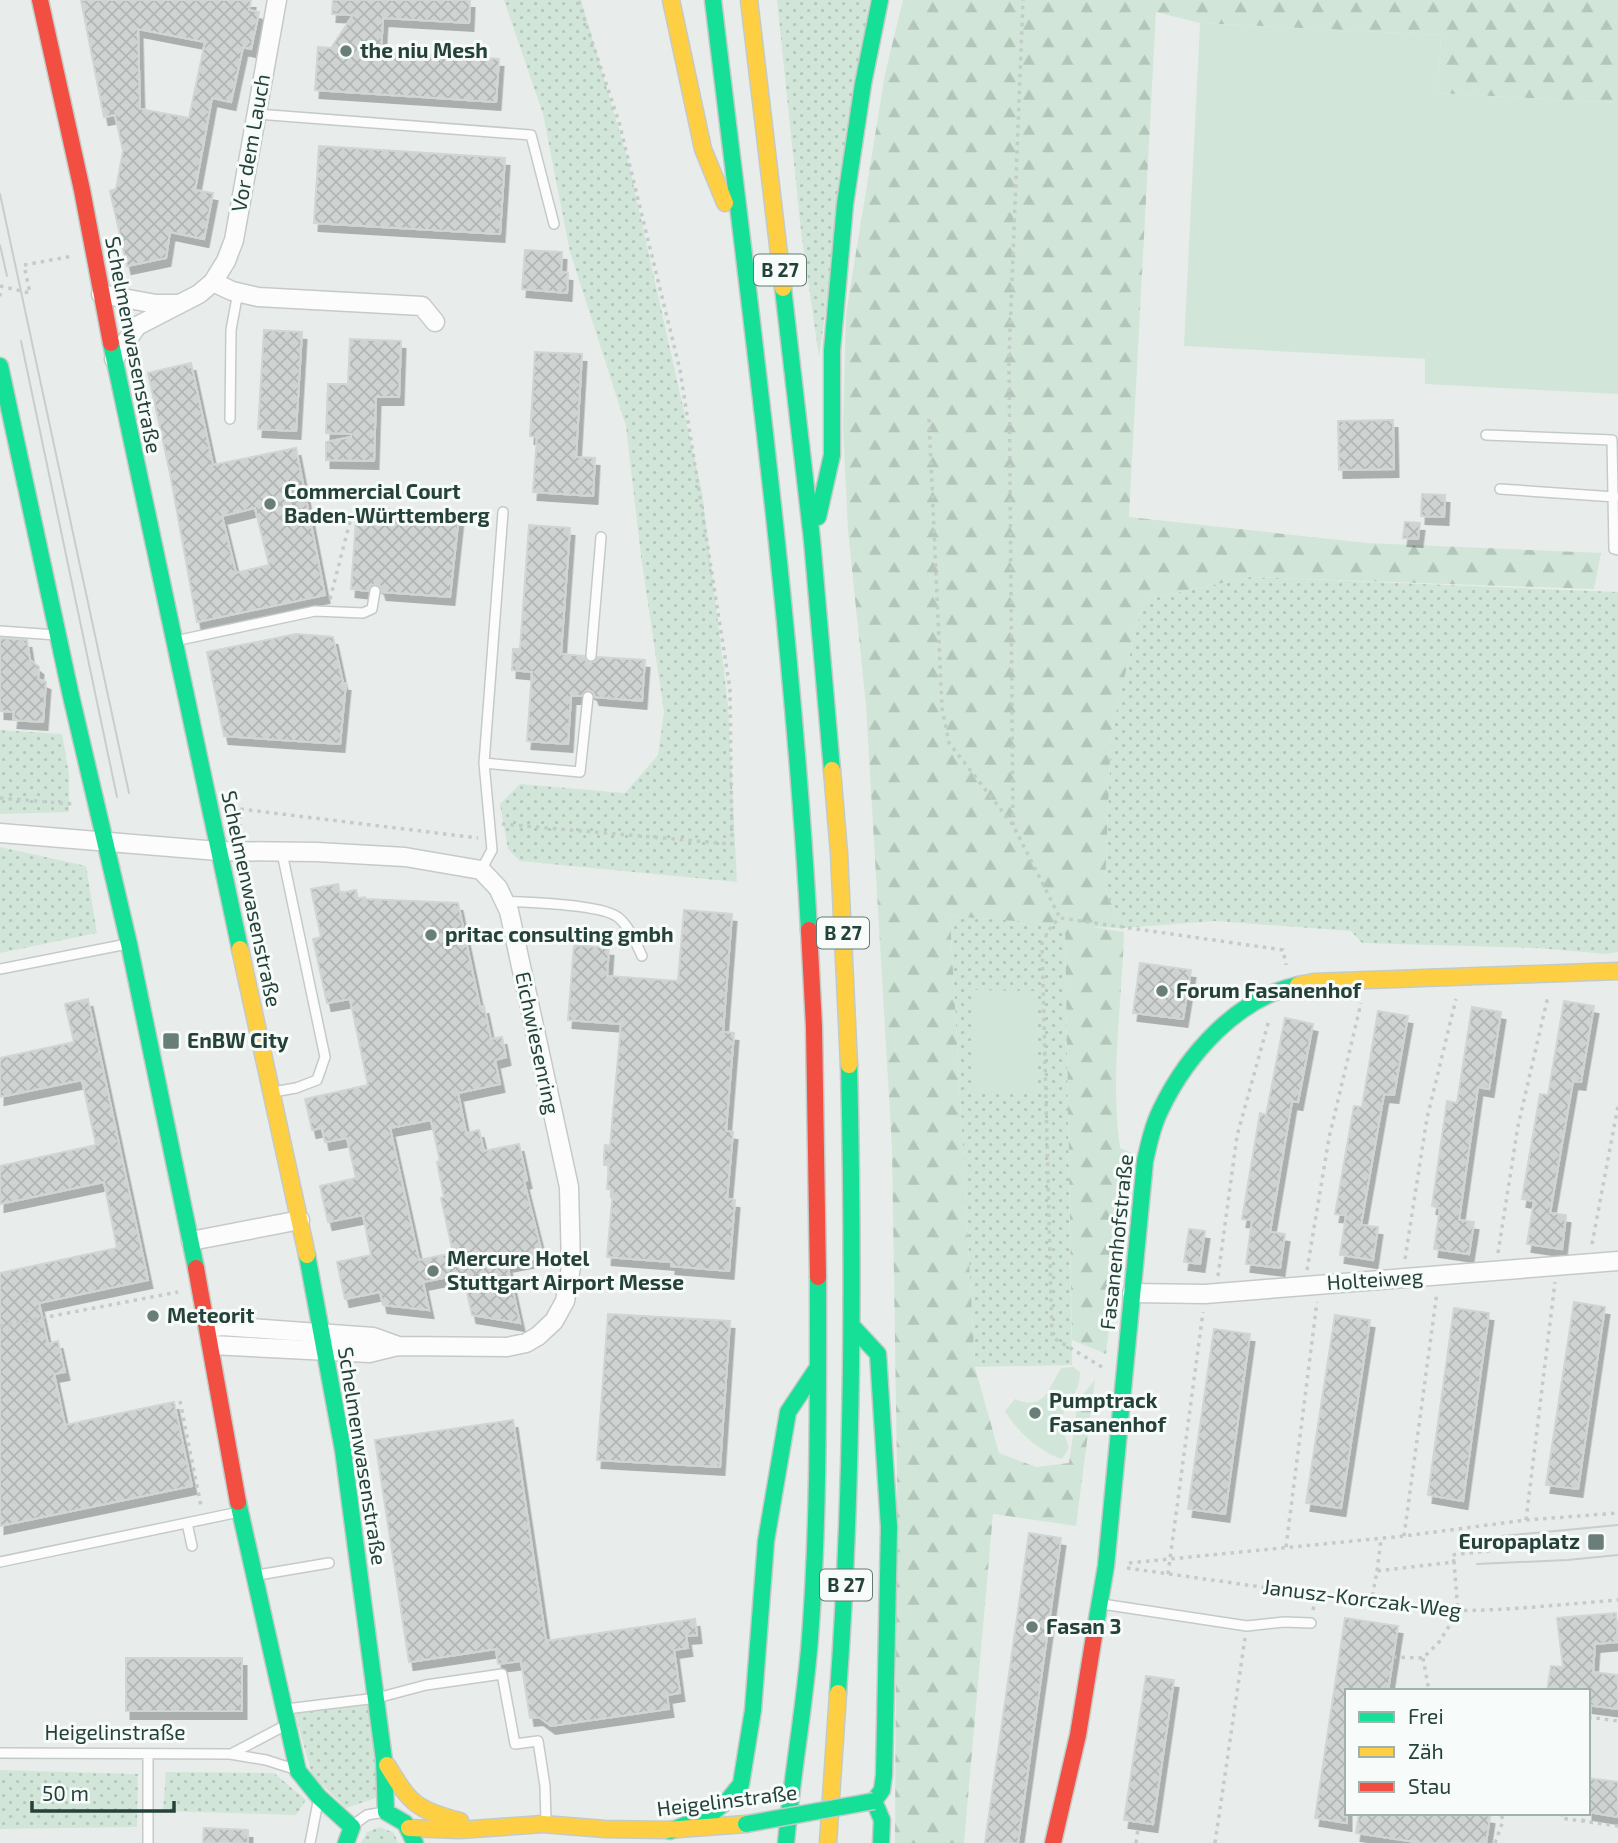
<svg xmlns="http://www.w3.org/2000/svg" width="1618" height="1843" viewBox="0 0 1618 1843" font-family="'Exo 2',sans-serif">
	<style>
		.green { fill: url(#green-dots) }
		.forest { fill: url(#forest-firs) }
		.pitch { fill: #d1e6d8 }
		.building { fill: url(#building-cross-hatch); stroke: #d1d6d4; stroke-width: 2; fill-rule: evenodd; filter: url(#shadow) }
		.lines { fill: none; stroke-linecap: round; stroke-linejoin: round }
		.lane-casing { stroke: #c5cac8; stroke-width: 12 }
		.street-casing { stroke: #c5cac8; stroke-width: 21 }
		.fast-casing { stroke: #c3cbc8; stroke-width: 19 }
		.slow-casing { stroke: #c3cbc8; stroke-width: 19 }
		.jam-casing { stroke: #c3cbc8; stroke-width: 19 }
		.path { stroke: #c3ccca; stroke-width: 3.5; stroke-dasharray: 3.5 5; stroke-linecap: butt }
		.lane { stroke: #fcfcfc; stroke-width: 9 }
		.street { stroke: #fcfcfc; stroke-width: 18 }
		.fast { stroke: #16e098; stroke-width: 16 }
		.slow { stroke: #ffcf43; stroke-width: 16 }
		.jam { stroke: #f24e42; stroke-width: 16 }
		.tram { stroke: #c9cdcc; stroke-width: 2 }
		.fast-bridge-casing { stroke: #c3cbc8; stroke-width: 19; stroke-linecap: butt }
		.fast-bridge { stroke: #16e098; stroke-width: 16 }
		.poi-dot { fill: #697e78; stroke: #f7fbf9; stroke-width: 2.5 }
		.labels { text-anchor: middle; stroke-width: 6; stroke-linejoin: round; paint-order: stroke }
		.shield { fill: #f7fbf9; stroke: #637a73; stroke-width: 2 }
		.shield-label { font-size: 19px; font-weight: bold; fill: #24423a }
		.poi-label { font-size: 21px; font-weight: bold; fill: #24423a; stroke: #f7fbf9; text-anchor: start }
		.street-label { font-size: 21px; fill: #24423a; stroke: #f7fbf9 }
	</style>
	<defs>
		<pattern id="green-dots" width="8" height="8" patternUnits="userSpaceOnUse" patternTransform="scale(1.75)"><rect width="8" height="8" fill="#d1e6d8"/><path d="M2 2h.1M6 6h.1" fill="none" stroke="#b3c6ba" stroke-width="1.8" stroke-linecap="round"/></pattern>
		<pattern id="forest-firs" width="22" height="20" patternUnits="userSpaceOnUse" patternTransform="scale(1.75)"><rect width="22" height="20" fill="#d1e6d8"/><path d="M5 1l3.5 6h-7zM16 11l3.5 6h-7z" fill="#b3c6ba"/></pattern>
		<pattern id="building-cross-hatch" width="8" height="8" patternUnits="userSpaceOnUse" patternTransform="scale(1.75)"><rect width="8" height="8" fill="#cfd4d2"/><path d="M0 0l8 8M0 8l8-8" fill="none" stroke="#b2b7b5"/></pattern>
		<filter id="shadow"><feDropShadow dx="4.5" dy="8" stdDeviation="0" flood-color="#0004"/></filter>
	</defs>
	<rect width="100%" height="100%" fill="#e8edeb"/>
	<path class="green" d="M504,0H581L628,161L702,492L728,705L737,882L520,861L508,849L500,804L520,784L625,793L658,755L664,712L641,556L626,426L570,252L543,114Z
		M777,0H870L819,357L801,231Z
		M1250,577L1618,592V952L1606,954L1538,948L1362,943L1351,931L1215,921L1122,928L1105,889L1111,733L1143,600Z
		M0,730L62,734L69,774V812L0,814Z
		M0,847L86,866L97,933L0,953Z
		M950,916L1065,923L1072,1365L975,1367Z
		M369,1704L379,1797L346,1808L312,1775L295,1713Z
		M0,1770L138,1774L137,1827L0,1829Z
		M166,1772L274,1773L306,1800L296,1815L163,1811Z
		M380,1827L394,1833L398,1843H361L367,1832Z"/>
	<path class="forest" d="M903,0H1618V103L1438,93L1441,35L1200,23L1156,12L1129,517L1367,543L1601,553L1594,589L1250,577L1143,600L1111,733L1105,889L1122,928L1092,927L1124,932C1122,1004 1110,1076 1120,1148L1132,1153L1125,1192L1106,1354L1072,1340L1065,925L950,916L975,1367L999,1453L1036,1467L1069,1463L1078,1400L1095,1380L1076,1526L993,1514L964,1843H895L897,1470L892,1148L866,706L848,530L843,428L846,314L885,74Z"/>
	<path class="pitch" d="M1200,23L1441,35L1438,93L1618,103V394L1425,384V359L1184,346Z
		M975,990L1037,991V1093L974,1092Z
		M1073,1367L1080,1372C1080,1393 1069,1397 1063,1414C1059,1424 1066,1438 1069,1448L1062,1459C1041,1453 1016,1430 1005,1411L1015,1399C1045,1411 1047,1391 1061,1368Z"/>
	<path class="building" d="M81,0H251L249,10L259,12L251,49L243,47L231,102L212,98L195,190L213,193L204,239L170,232L166,258L127,266L110,191L116,189L123,151L115,115L104,117ZM138,29L205,42L189,118L140,109Z
		M333,0H470L469,23L383,18L381,52L499,59L496,102L315,90L318,47L331,48L353,15L332,14Z
		M319,146L505,158L500,234L314,223Z
		M525,250L562,252L561,272L568,273L567,293L522,289Z
		M264,330L302,332L296,431L258,429Z
		M350,339L401,341L399,397H376L374,461L326,460V442L351,437V434L326,433L328,384H348Z
		M535,352L582,354L576,457L595,458L593,496L533,492L537,437L530,436Z
		M191,363L213,465L296,448L325,595L197,622L170,473L148,373ZM255,508L269,565L236,573L222,516Z
		M1393,420L1394,469L1339,470L1338,421Z
		M1422,494L1445,495L1444,517L1421,516Z
		M357,507L459,515L450,597L382,592L380,586L375,584L370,586L368,591L351,589Z
		M1405,522L1420,523L1418,539L1403,538Z
		M529,525L570,528L561,654L584,656L586,661L591,663L598,657L645,660L642,701L595,697L593,692L588,690L581,696H571L568,744L527,741L532,672L512,670L513,649H520Z
		M296,634L333,637L343,683H346L340,744L224,736L207,652Z
		M0,638L27,640L30,660L39,667L38,679L46,682L43,722L13,720L14,712L0,711Z
		M338,884L340,893L356,890L358,899L365,897V899L458,903L480,1007L484,1006L491,1039L502,1037L506,1057L495,1060L500,1084L458,1093L466,1133L479,1130L484,1151L519,1144L527,1180L524,1181L543,1257L507,1264L520,1323L472,1315L463,1274L423,1282L429,1310L383,1305L380,1292L345,1299L337,1262L371,1255L363,1215L328,1222L320,1186L356,1178L347,1138L325,1142L322,1128L312,1130L305,1099L368,1085L350,999L327,1003L313,939L321,937L311,889ZM431,1120L440,1161L437,1162L444,1197L441,1198L453,1253L419,1260L390,1128Z
		M684,910L732,914L723,1032L734,1033L726,1131L733,1132L727,1199L735,1200L729,1271L671,1266V1262L607,1257L613,1190L607,1189L609,1165H604V1156L605,1145L610,1146L621,1024L568,1020L574,945L609,948L607,976L678,981Z
		M1140,963L1191,970L1183,1019L1133,1013Z
		M88,999L148,1280L39,1303L48,1344L58,1341L65,1372L54,1374L65,1425L174,1402L192,1486L0,1526V1273L117,1248L104,1182L0,1204V1166L96,1145L82,1080L0,1097V1058L74,1042L65,1004Z
		M1564,1001L1594,1006L1581,1082L1573,1081L1550,1213L1566,1215L1562,1249L1527,1244L1534,1201L1522,1199L1540,1094L1548,1095Z
		M1472,1007L1501,1012L1489,1089L1478,1087L1459,1220L1474,1222L1469,1254L1434,1249L1440,1208L1432,1206L1447,1101L1457,1103Z
		M1378,1011L1408,1016L1394,1095L1384,1094L1361,1225L1378,1227L1373,1260L1340,1255L1346,1215L1335,1214L1354,1106L1362,1107Z
		M1285,1018L1313,1024L1298,1102L1292,1101L1270,1232L1285,1234L1280,1268L1246,1264L1252,1220L1242,1219L1260,1113L1266,1115Z
		M1189,1229L1205,1231L1200,1264L1184,1262Z
		M1574,1302L1605,1307L1578,1489L1546,1485Z
		M1454,1308L1489,1313L1463,1501L1428,1495Z
		M608,1314L730,1321L720,1467L597,1460Z
		M1335,1315L1370,1320L1341,1508L1306,1503Z
		M1214,1329L1250,1334L1225,1514L1188,1509Z
		M513,1420L546,1641L695,1619L697,1635L686,1636L688,1648L674,1650L680,1693L667,1695L669,1709L551,1726L539,1717L530,1718L521,1661L498,1664L496,1649L409,1662L375,1440Z
		M1029,1533L1061,1538L1035,1721L1018,1843H985Z
		M1616,1613L1618,1642L1595,1644L1593,1672L1618,1675V1709L1588,1705V1691H1547L1551,1666L1563,1667L1557,1618Z
		M1345,1618L1398,1626L1388,1691H1347V1823L1315,1818Z
		M126,1658H242V1711H126Z
		M1146,1676L1174,1680L1153,1824L1124,1820Z
		M1588,1778L1618,1782V1817L1588,1812Z
		M1359,1813H1474L1490,1816L1486,1843H1422L1356,1833Z
		M204,1828L248,1830V1843H203Z"/>
	<g class="lines">
		<defs>
			<path id="lane" d="M257,114L531,135L554,224
				M230,419L231,330L238,292
				M1486,435L1612,440L1614,549L1618,550
				M1500,489L1615,497
				M0,631L56,635
				M175,641L315,611L363,613L372,609L375,591
				M591,656L601,537
				M484,763L580,772L588,697
				M481,870L492,850L484,763L503,512
				M505,901C530,903 603,904 619,918C630,928 636,943 642,956
				M0,969L127,944
				M273,1092L296,1088L317,1080L325,1057L282,853
				M187,1523L192,1546
				M0,1562L239,1512
				M258,1575L329,1563
				M1102,1604L1247,1626L1284,1622L1311,1623
				M286,1709L377,1698L426,1685L502,1674L515,1744L538,1741L545,1786L546,1822
				M0,1753L230,1754L266,1760L294,1769
				M148,1754V1843
				M231,1754L286,1725
				M353,1825L367,1815L384,1812
				M310,1843L318,1802"/>
			<path id="street" d="M213,282L232,291L258,297L422,306L435,322
				M101,294L156,304H177
				M114,359L137,326L199,294L213,282L226,261L234,240L277,0
				M0,833L218,851L317,852L405,857L481,870L498,888L509,911L569,1187L571,1267L565,1301L554,1321L538,1336L526,1343L507,1347L398,1346L369,1353L211,1345
				M191,1241L300,1220
				M1132,1293L1205,1294L1618,1261
				M208,1328L222,1326L373,1337L398,1346"/>
			<path id="fast" d="M713,0C750,310 792,619 809,930
				M783,288L812,540L832,770
				M111,343L240,949
				M0,366L71,696L129,944L196,1268
				M818,517L832,455V350L845,204L863,84L880,0
				M307,1255L343,1450L384,1760L386,1812L405,1823L415,1843
				M852,1326L878,1354L889,1527L884,1775L882,1790L874,1801L882,1820L881,1843
				M238,1502L298,1771L319,1797L352,1827L346,1843
				M1095,1630L1106,1566L1145,1161C1149,1143 1153,1125 1161,1109C1187,1055 1237,998 1298,985
				M838,1693C853,1484 854,1275 849,1065
				M670,1831L710,1815L729,1799L741,1784L753,1710L766,1541L788,1412L818,1367
				M786,1843C792,1774 805,1706 810,1638C819,1518 818,1397 818,1277"/>
			<path id="slow" d="M671,0L703,149L725,203
				M749,0L783,288
				M832,770L839,853L849,1065
				M240,949L307,1255
				M1298,985L1314,982L1618,971
				M387,1765C410,1803 416,1810 460,1821
				M409,1828L459,1830L543,1824L605,1829L666,1830L746,1824
				M828,1843L838,1693"/>
			<path id="jam" d="M40,0L82,190L111,343
				M809,930L814,1027L818,1277
				M196,1268L238,1502
				M1053,1843L1078,1735L1095,1630"/>
		</defs>
		<use href="#lane" class="lane-casing"/>
		<use href="#street" class="street-casing"/>
		<use href="#fast" class="fast-casing"/>
		<use href="#slow" class="slow-casing"/>
		<use href="#jam" class="jam-casing"/>
		<path class="path" d="M0,286L30,293L24,265L73,256
			M0,293V297
			M929,419L942,708L949,743L1013,825L1060,918
			M330,599L353,510L357,511
			M0,798L73,804
			M232,808L478,838
			M502,824L732,844L730,689L680,370L619,122L578,0
			M1013,825L1009,358L1023,0
			M240,836V809
			M1592,1244L1618,1106
			M1498,1253L1518,1126L1548,996
			M1405,1259L1427,1118L1456,999
			M1307,1270L1329,1138L1361,1003
			M1218,1276L1237,1136L1269,1020
			M0,1326L178,1292
			M1102,1367L1052,1337L1042,943L1052,925L1060,918L1283,950L1286,965
			M180,1401L201,1506
			M1526,1520L1555,1282
			M1404,1536L1437,1292
			M1286,1547L1317,1302
			M1129,1563L1404,1536L1526,1520L1618,1513
			M1127,1568L1424,1610C1489,1613 1553,1605 1618,1600
			M1377,1571L1381,1539
			M1168,1574L1203,1312
			M1371,1604L1377,1571L1454,1562L1452,1555L1560,1543
			M1313,1610L1316,1595
			M1393,1657L1423,1658L1439,1642L1458,1612L1454,1562
			M1423,1658L1429,1691
			M1588,1717L1618,1721
			M1588,1729L1590,1717
			M1562,1813L1561,1818L1618,1826
			M1583,1822L1585,1813
			M1136,1843L1138,1829
			M1215,1843L1245,1638
			M1495,1843L1503,1821L1501,1813"/>
		<use href="#lane" class="lane"/>
		<use href="#street" class="street"/>
		<use href="#fast" class="fast"/>
		<use href="#slow" class="slow"/>
		<use href="#jam" class="jam"/>
		<path class="tram" d="M0,194L129,793
			M0,245L7,276
			M21,341L117,797
			M1481,1538L1618,1525
			M1477,1564L1567,1560L1618,1555"/>
		<defs>
			<path id="fast-bridge" d="M746,1824L874,1801"/>
		</defs>
		<use href="#fast-bridge" class="fast-bridge-casing"/>
		<use href="#fast-bridge" class="fast-bridge"/>
	</g>
	<g class="poi-dot">
		<circle cx="346" cy="51" r="7"/>
		<circle cx="270" cy="504" r="7"/>
		<circle cx="431" cy="935" r="7"/>
		<circle cx="1162" cy="991" r="7"/>
		<rect x="162" y="1032" width="18" height="18" rx="3.5"/>
		<circle cx="433" cy="1271" r="7"/>
		<circle cx="153" cy="1316" r="7"/>
		<circle cx="1035" cy="1413" r="7"/>
		<rect x="1587" y="1533" width="18" height="18" rx="3.5"/>
		<circle cx="1032" cy="1627" r="7"/>
	</g>
	<g class="labels">
		<g class="shield">
			<rect x="754" y="254.5" width="52" height="31" rx="5"/>
			<rect x="817" y="917.5" width="52" height="31" rx="5"/>
			<rect x="820" y="1569.5" width="52" height="31" rx="5"/>
		</g>
		<g class="shield-label">
			<text x="780" y="277">B 27</text>
			<text x="843" y="940">B 27</text>
			<text x="846" y="1592">B 27</text>
		</g>
		<g class="poi-label">
			<text x="360" y="58">the niu Mesh</text>
			<text x="284" y="499">Commercial Court<tspan x="284" dy="24">Baden-Württemberg</tspan></text>
			<text x="445" y="942">pritac consulting gmbh</text>
			<text x="1176" y="998">Forum Fasanenhof</text>
			<text x="187" y="1048">EnBW City</text>
			<text x="447" y="1266">Mercure Hotel<tspan x="447" dy="24">Stuttgart Airport Messe</tspan></text>
			<text x="167" y="1323">Meteorit</text>
			<text x="1049" y="1408">Pumptrack<tspan x="1049" dy="24">Fasanenhof</tspan></text>
			<text x="1580" y="1549" text-anchor="end">Europaplatz</text>
			<text x="1046" y="1634">Fasan 3</text>
		</g>
		<g class="street-label">
			<text transform="translate(251 143) rotate(-80)" y="7">Vor dem Lauch</text>
			<text transform="translate(133 345) rotate(79)" y="7">Schelmenwasenstraße</text>
			<text transform="translate(251 899) rotate(78)" y="7">Schelmenwasenstraße</text>
			<text transform="translate(537 1043) rotate(78)" y="7">Eichwiesenring</text>
			<text transform="translate(1117 1242) rotate(-84)" y="7">Fasanenhofstraße</text>
			<text transform="translate(1375 1280) rotate(-4)" y="7">Holteiweg</text>
			<text transform="translate(362 1456) rotate(81)" y="7">Schelmenwasenstraße</text>
			<text transform="translate(1362 1599) rotate(7)" y="7">Janusz-Korczak-Weg</text>
			<text x="115" y="1740">Heigelinstraße</text>
			<text transform="translate(727 1801) rotate(-7)" y="7">Heigelinstraße</text>
		</g>
	</g>
	<rect x="1345" y="1689" width="245" height="126" fill="#f7fbf9" stroke="#a3b1ad" stroke-width="2"/>
	<rect x="1359" y="1712" width="35" height="10" fill="#16e098" stroke="#a3b1ad" stroke-width="2"/>
	<text x="1408" y="1724" font-size="21" fill="#24423a">Frei</text>
	<rect x="1359" y="1747" width="35" height="10" fill="#ffcf43" stroke="#a3b1ad" stroke-width="2"/>
	<text x="1408" y="1759" font-size="21" fill="#24423a">Zäh</text>
	<rect x="1359" y="1782" width="35" height="10" fill="#f24e42" stroke="#a3b1ad" stroke-width="2"/>
	<text x="1408" y="1794" font-size="21" fill="#24423a">Stau</text>
	<path d="M32 1801v10h142v-10" fill="none" stroke="#24423a" stroke-width="3.5"/>
	<text x="42" y="1801" font-size="21" fill="#24423a" stroke="#f7fbf9" stroke-width="5" paint-order="stroke">50 m</text>
</svg>
